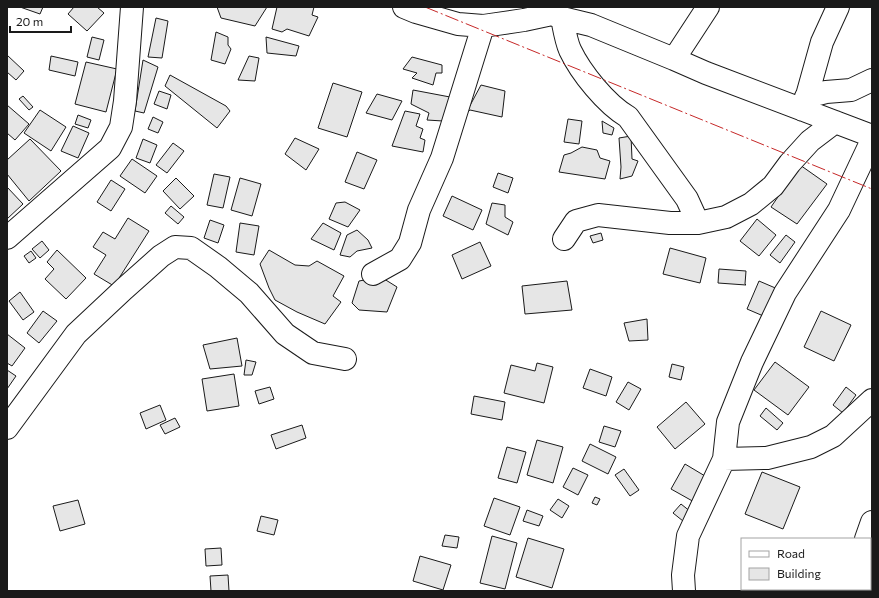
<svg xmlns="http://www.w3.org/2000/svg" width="879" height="598" viewBox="0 0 879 598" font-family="Commissioner,sans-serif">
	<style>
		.building { fill: #e6e6e6; stroke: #1a1a1a }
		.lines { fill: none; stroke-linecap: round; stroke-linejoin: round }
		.minor-casing { stroke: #1a1a1a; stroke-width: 24 }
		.minor { stroke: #fff; stroke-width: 22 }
		.power { stroke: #c62828; stroke-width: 1; stroke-dasharray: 14 3 2 3; stroke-linecap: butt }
	</style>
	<rect width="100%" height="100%" fill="#fff"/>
	<path class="building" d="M20,7H43L40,14Z
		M74,7H97L104,13L87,31L68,14Z
		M217,7H267L255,26L221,18Z
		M277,7H314L312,15L318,17L309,36L287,29L282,32L272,29Z
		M156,18L168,21L162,58L148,57Z
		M216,32L228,37V45L231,49L225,64L211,60Z
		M92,37L104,40L99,60L87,57Z
		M266,37L299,46L296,56L267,53Z
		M7,55L24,71L16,80L7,72Z
		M51,56L78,62L75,76L49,70Z
		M249,56L259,58L255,81L238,80Z
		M412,57L442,65V73H436L433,85L412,78L417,73L403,69Z
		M143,60L158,67L144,113L135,111Z
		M86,62L117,69L106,112L75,104Z
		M170,75L226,106L230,111L217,128L165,86Z
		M333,83L362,92L347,137L318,128Z
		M481,85L505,91L502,117L470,110L466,113Z
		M413,90L450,97L443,121L427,120L429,113L411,104Z
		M159,91L171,95L167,109L154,104Z
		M377,94L402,101L392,120L366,113Z
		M23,96L33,107L29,110L19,99Z
		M7,105L29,124L15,140L7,133Z
		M40,110L66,127L51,151L24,133Z
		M405,111L420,114L416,126L423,129L420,138L425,140L423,152L392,146Z
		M78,115L91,120L88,128L75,124Z
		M153,117L163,122L158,133L148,129Z
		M568,119L582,121L579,144L564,142Z
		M602,121L614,128L612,135L603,133Z
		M73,126L89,133L78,158L61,151Z
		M631,136L632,159L638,161L632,176L620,179L621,167L619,138Z
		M295,138L319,149L306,170L285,154Z
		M30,139L61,171L29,201L7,174V160Z
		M143,139L157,145L150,163L136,158Z
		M173,143L184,151L167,173L156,165Z
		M582,147L597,150L600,158L610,161L605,179L559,172L564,155L571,153Z
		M357,152L377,160L364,189L345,182Z
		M132,159L157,176L145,193L120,176Z
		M800,165L827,184L797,224L771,207Z
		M498,173L513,178L508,193L493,187Z
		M214,174L230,177L223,208L207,205Z
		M176,178L194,196L180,209L163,191Z
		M240,178L261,184L252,216L231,210Z
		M111,180L125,189L111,211L97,202Z
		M7,187L23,204L7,219Z
		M452,196L482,210L473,230L443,216Z
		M345,202L360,210L348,227L329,219L336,203Z
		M492,203L505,205V217L513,222L508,235L486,224Z
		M171,206L184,217L178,224L165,213Z
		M128,218L149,231L114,286L94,274L106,255L93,247L103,232L115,239Z
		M757,219L776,235L759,256L740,241Z
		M210,220L224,225L218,243L204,238Z
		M240,223L259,226L254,255L236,252Z
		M323,223L341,233L334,250L311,239Z
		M357,230L368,240L372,248L357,251L350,257L340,255L347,235Z
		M601,233L603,240L593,243L590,236Z
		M786,235L795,242L780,263L770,255Z
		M42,241L49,250L40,258L32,249Z
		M480,242L491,266L462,279L452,255Z
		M670,248L706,258L700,283L663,274Z
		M57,250L86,278L66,299L45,279L54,269L47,262Z
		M269,250L295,265L309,266L317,261L344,276L333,296L341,302L325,324L297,312L275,300L269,288L260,264Z
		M31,251L36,258L29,263L24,256Z
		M719,269L746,271L745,284L746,285L718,283Z
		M381,277L397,287L387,312L359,310L352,303L359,281Z
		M567,281L572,310L525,314L522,286Z
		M759,281L780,290L768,318L747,309Z
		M20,292L34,312L23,320L9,301Z
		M43,311L57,321L39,343L27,333Z
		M821,311L851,325L834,361L804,347Z
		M647,319L648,340L629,341L624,323Z
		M7,334L25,348L12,366L7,363Z
		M237,338L242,366L210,369L203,345Z
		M246,360L256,362L252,375H244Z
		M775,362L809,387L788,415L754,390Z
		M537,363L553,367L544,403L504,393L511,365L535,371Z
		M672,364L684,367L681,380L669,377Z
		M590,369L612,377L606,396L583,388Z
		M7,370L16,376L7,389Z
		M234,374L239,406L207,411L202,379Z
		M628,382L641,389L629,410L616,402Z
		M270,387L274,399L259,404L255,391Z
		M846,387L856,395L843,413L833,405Z
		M474,396L505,402L502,420L471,414Z
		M686,402L705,424L675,449L657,427Z
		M160,405L166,420L146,429L140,413Z
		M766,408L783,423L777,430L760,416Z
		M175,418L180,427L165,434L160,425Z
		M302,425L306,438L276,449L271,435Z
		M604,426L621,431L615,447L599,442Z
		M537,440L563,447L553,483L527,475Z
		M590,444L616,457L608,474L582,461Z
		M507,447L526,452L517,483L498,478Z
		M685,464L710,479L696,503L671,489Z
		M573,468L588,475L578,495L563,487Z
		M624,469L639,490L630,496L615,475Z
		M762,472L800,487L783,529L745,514Z
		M595,497L600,499L597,505L592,503Z
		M494,498L520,507L510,535L484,526Z
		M558,499L569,506L562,518L550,510Z
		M78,500L85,524L60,531L53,506Z
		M681,504L691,512L683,521L673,513Z
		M527,510L543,516L539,526L523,521Z
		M261,516L278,520L274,535L257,531Z
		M445,535L459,537L457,548L442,546Z
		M492,536L517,543L505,589L480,583Z
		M872,537V580L870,579V543Z
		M528,538L564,549L552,588L516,577Z
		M221,548L222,565L206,566L205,549Z
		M420,556L451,565L443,590L413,581Z
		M228,575L229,591H211L210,576Z"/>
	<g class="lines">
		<defs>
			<path id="minor" d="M404,7L416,12L458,24L483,26L524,20L552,14L562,18L591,25L674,59L706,73L872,136
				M562,18C564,28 566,41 570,50C581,73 606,104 628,117L687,199L698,223
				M674,59L708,7
				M806,97L826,92L851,90L872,80
				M803,110L822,42L838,7
				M7,238L110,148L121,127L125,101L132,7
				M564,239L576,221L598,215L670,223H698L726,217L751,204L773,186L790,163L810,141L835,122
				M373,274L400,259L410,243L419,210L442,158L483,26
				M7,428L76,334L124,289L161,256L175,247L191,248L218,267L249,293L285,334L313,353L345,359
				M724,459L767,458L811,447L833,436L872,400
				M866,539L872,522
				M684,591L683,575L688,536L724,459L728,422L752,362L785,293L839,210L872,140
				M840,591L841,589"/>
		</defs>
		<use href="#minor" class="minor-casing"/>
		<use href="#minor" class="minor"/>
		<path class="power" d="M425,7L872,189"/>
	</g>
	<rect width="879" height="598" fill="none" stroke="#1a1a1a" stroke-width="16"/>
	<rect x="741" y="538" width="130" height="52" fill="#ffffff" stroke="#a3a3a3"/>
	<rect x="749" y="551" width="20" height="6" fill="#ffffff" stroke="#a3a3a3"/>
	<text x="777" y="558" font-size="12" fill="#1a1a1a">Road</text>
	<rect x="749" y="568" width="20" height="12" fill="#e6e6e6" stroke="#a3a3a3"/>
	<text x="777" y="578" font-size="12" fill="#1a1a1a">Building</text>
	<path d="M10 26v6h61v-6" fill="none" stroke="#1a1a1a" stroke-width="2"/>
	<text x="16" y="26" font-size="12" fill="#1a1a1a" stroke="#ffffff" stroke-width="3" paint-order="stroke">20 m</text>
</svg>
